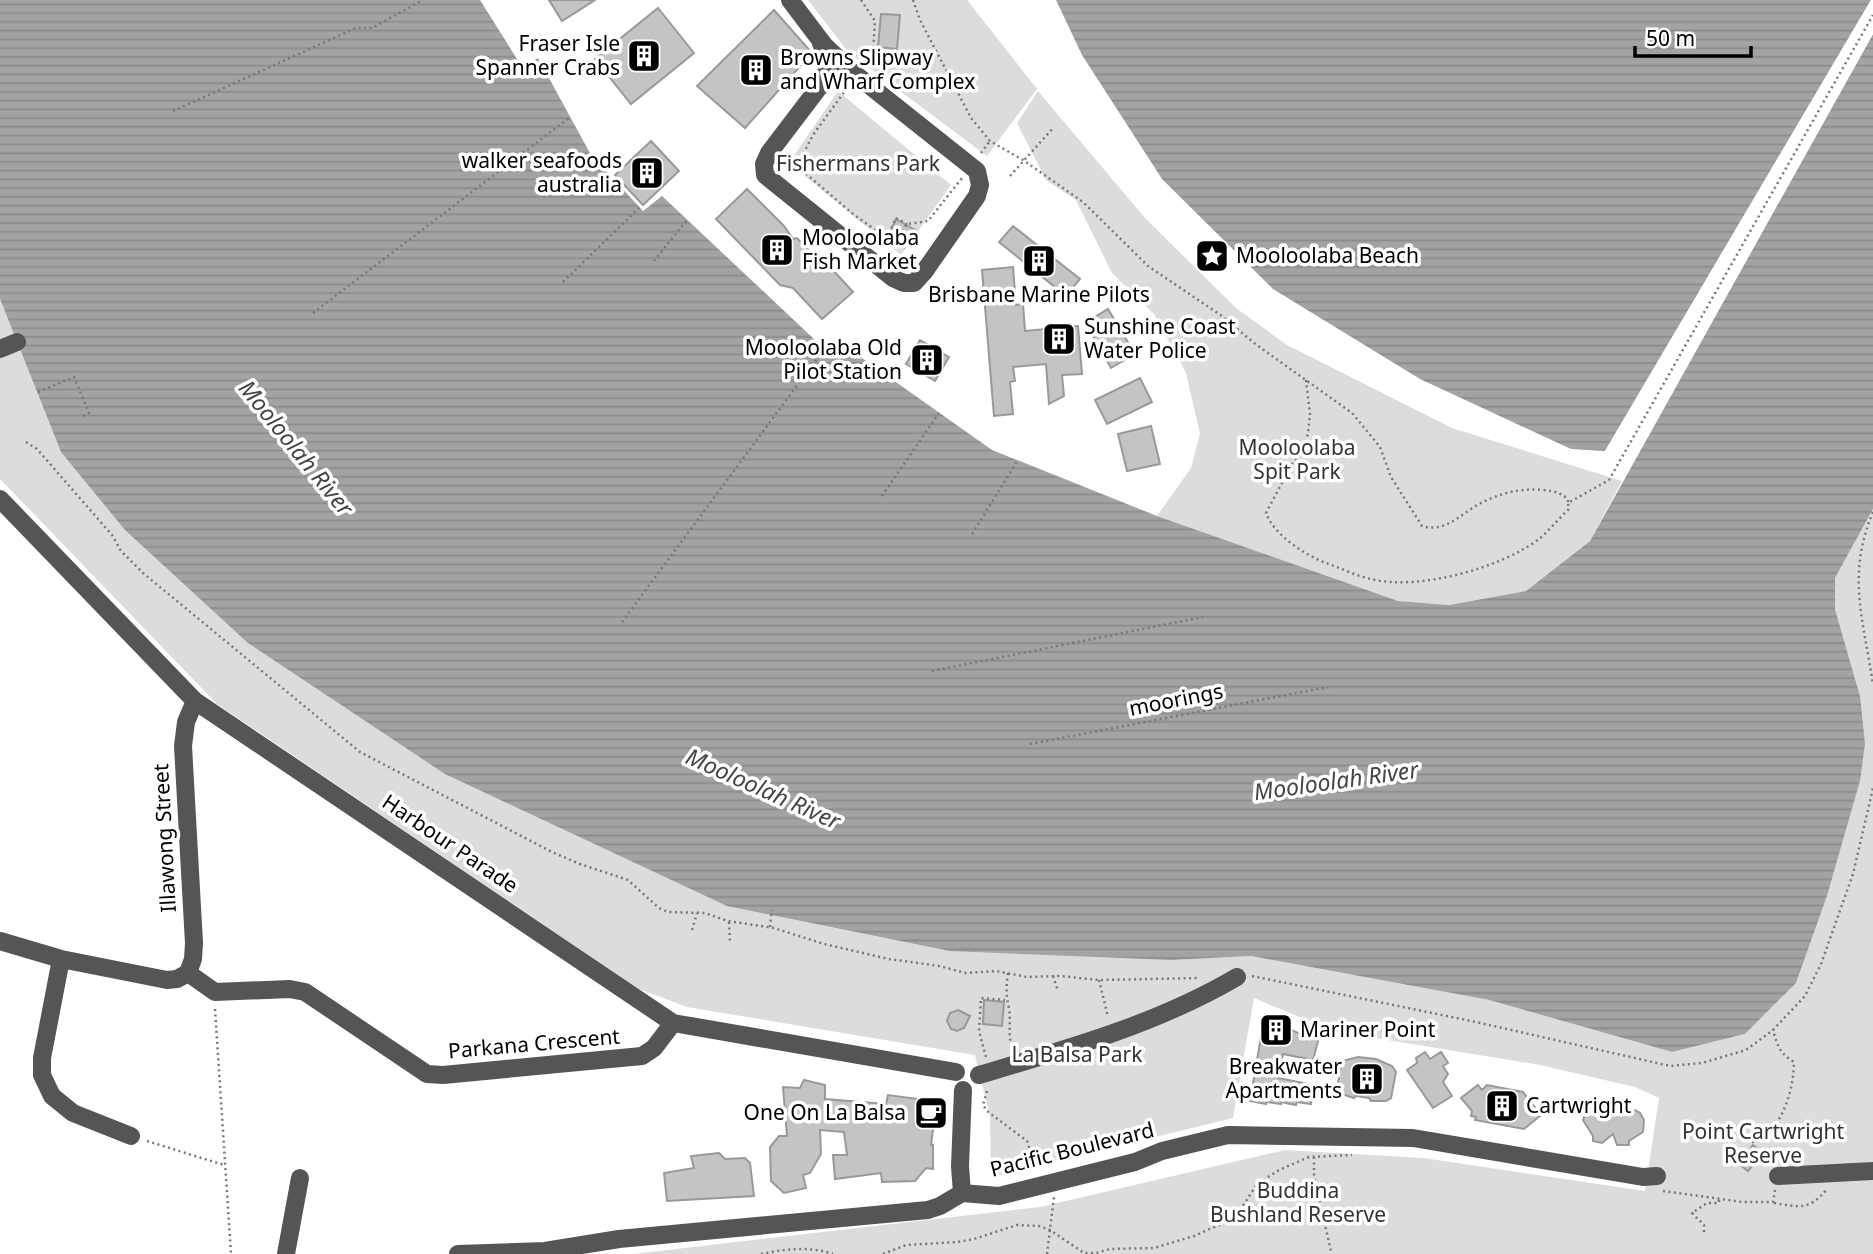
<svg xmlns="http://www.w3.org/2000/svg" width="1873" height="1254" viewBox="0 0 1873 1254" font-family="'Noto Sans',sans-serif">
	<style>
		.green { fill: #dcdcdc }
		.water { fill: url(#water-rules) }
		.pier { fill: #fff }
		.building { fill: #c4c4c4; stroke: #999; stroke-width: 2 }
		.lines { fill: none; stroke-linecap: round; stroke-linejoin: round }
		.path { stroke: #777; stroke-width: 2.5; stroke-dasharray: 2 3.5; stroke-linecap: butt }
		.minor { stroke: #555; stroke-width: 18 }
		.labels { text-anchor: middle; stroke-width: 7; stroke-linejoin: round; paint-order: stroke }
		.poi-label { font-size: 21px; fill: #000; stroke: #fff; text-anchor: start }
		.park-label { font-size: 21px; fill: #333; stroke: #fff }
		.street-label { font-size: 21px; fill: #000; stroke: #fff }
		.water-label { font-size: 23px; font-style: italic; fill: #444; stroke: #fff }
	</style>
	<defs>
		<pattern id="water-rules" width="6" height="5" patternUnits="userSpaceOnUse" patternTransform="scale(1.75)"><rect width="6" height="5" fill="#a3a3a3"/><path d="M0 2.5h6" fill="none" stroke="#8b8b8b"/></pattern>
	</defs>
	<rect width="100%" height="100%" fill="#fff"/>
	<path class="green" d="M808,0H967L1037,89L987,156L849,53Z
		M838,91L951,185L901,255L789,163Z
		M1038,91L1144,217L1236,308L1287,345L1452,428L1622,481L1590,541L1526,591L1449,605L1398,601L1157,516L1191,468L1200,434L1186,373L1154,314L1112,273L1076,200L1046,180L1017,123Z
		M0,299L61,452L1172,960L1251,956L1489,1000L1672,1052L1745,1034L1796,983L1827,896L1860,781V696L1835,609V578L1873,509V1254H633L1040,1207L1285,1150L1423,1158L1645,1191L1659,1098L1635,1087L1540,1065L1333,1031L1254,998L1233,1118L1000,1175L991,1171L990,1117L975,1055L687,1007L639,989L217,704L0,479Z"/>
	<path class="water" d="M0,0H480L522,67L538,58L591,155L643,211L662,196L832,356L852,351L992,450L1157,516L1398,601L1449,605L1526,591L1590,541L1873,34V509L1835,578V609L1860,696L1865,744L1860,781L1827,896L1796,983L1745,1034L1672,1052L1489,1000L1251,956L1172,960L950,951L727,906L445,774L248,643L125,530L61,452L0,299Z
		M1056,0H1871L1605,451L1571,449L1420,379L1273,289L1162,179L1082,55Z"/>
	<path class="pier" d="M1871,0L1873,4L1606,454L1605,451Z
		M1873,30V34L1622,481L1620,478L1870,32Z"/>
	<path class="building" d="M549,0H595L562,21Z
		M658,8L694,53L631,104L595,59Z
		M774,10L812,53L745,128L697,86Z
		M881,14L900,15L897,49L878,47Z
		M651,141L679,171L643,205L615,175Z
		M747,189L784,226L793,239L797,238L820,262L823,259L853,292L822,319L793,288L780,285L716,219Z
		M896,219L917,231L904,248L888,237Z
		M1013,226L1080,279L1066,296L999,242Z
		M1013,267L1016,305L1023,304L1025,331L1078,326L1082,374L1062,375L1064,396L1049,404L1046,364L1013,367L1015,381L1010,382L1013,414L994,416L982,270Z
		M1108,309L1135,354L1111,368L1085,323Z
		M920,340L949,357L935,381L906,364Z
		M1140,378L1152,402L1107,424L1095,400Z
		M1151,426L1160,464L1127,471L1118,434Z
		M984,1000L1004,1002L1002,1026L983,1024Z
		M958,1010L970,1016L964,1028L957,1031L951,1029L947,1021L950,1013Z
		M1264,1019L1318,1041L1313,1060L1283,1054L1278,1078L1314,1085L1311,1104L1297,1102L1296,1105L1281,1102V1104L1266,1102V1104L1250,1101Z
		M1425,1052L1430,1059L1441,1052L1448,1063L1443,1066L1448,1074L1443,1082L1452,1096L1433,1108L1407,1070L1417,1063L1416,1058Z
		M1358,1057L1376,1059L1392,1066L1396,1072L1391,1098L1386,1101H1371L1369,1098L1356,1096L1354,1098L1341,1094L1337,1087L1342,1061Z
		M804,1080L825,1085V1099L886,1104L888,1095L933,1101L931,1113L935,1114L931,1145H933V1169L926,1168L915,1181L882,1182L881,1173L835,1179L833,1155H847L844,1132L820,1130L821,1154L810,1173L803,1175L806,1188L784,1193L771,1181L770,1147L779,1136H787L783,1087L800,1088Z
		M1478,1085L1482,1090L1487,1085L1523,1092L1541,1115L1524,1129L1475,1120L1476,1117L1471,1116L1472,1111L1461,1098Z
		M1593,1105L1622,1109L1623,1114L1635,1110L1640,1113L1644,1120L1643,1132L1629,1141V1145H1617L1613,1134L1602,1143L1593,1141V1136L1583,1120L1586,1111Z
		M1753,1145L1763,1153L1748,1171L1739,1164Z
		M719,1153L725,1159L745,1158L750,1163L754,1196L667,1201L664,1173L694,1168L691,1156Z"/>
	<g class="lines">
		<path class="path" d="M861,0L875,21L873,52L865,63
			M913,0L920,20L971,118L990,141L1023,160L1083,202L1148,266L1222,316L1254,343L1352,413L1380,447L1391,477L1422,526C1447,534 1464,510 1485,501C1504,492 1523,488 1543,490C1554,491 1559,492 1568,499V503
			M847,88L813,135L797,166L853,214L894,243L907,224L928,221L962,178
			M173,111L356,28H372L423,0
			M981,153L990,141
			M1010,176L1054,127
			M887,238L896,218L907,224
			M654,261L687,220
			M563,282L640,207
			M313,313L569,118
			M1306,380L1310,414L1308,433L1303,452L1292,464L1266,513C1274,535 1305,555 1326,563C1341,568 1356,576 1371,579C1418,591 1501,568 1539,539C1550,530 1559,518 1569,509L1568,503L1609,480L1873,15
			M38,392L74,377L89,413L83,416
			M26,442L37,449L112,535L121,551L143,573L360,752L552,852L580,864L628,880L659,908L668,912L705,913L728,921L774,928L824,944L889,959L939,966L966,973L996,971L1027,977L1060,976L1099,980L1200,978
			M882,496L939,413
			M1873,512C1846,576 1864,621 1873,685
			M972,534L1018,460
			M622,622L824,349
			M932,671L1203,617
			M1030,744L1328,687
			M729,922L730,943
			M770,927L772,910
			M692,930L697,913
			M1008,973C1006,987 1006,996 1009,1008C1011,1021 1008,1032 1011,1044
			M1053,976L1058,991
			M1252,976L1476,1022L1670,1066L1702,1063L1746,1050L1773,1030L1805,996L1821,964L1853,874L1873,788
			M1099,980L1108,1017
			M215,1009L231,1254
			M986,1057L979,1031L981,998L1005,1000
			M987,1091L983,1105L987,1111L1027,1141L1036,1169
			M147,1141L224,1165
			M1752,1142L1764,1141C1784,1116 1793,1094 1794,1062C1780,1054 1777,1045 1773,1030
			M1314,1157V1177L1331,1251
			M1663,1191L1742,1202H1773L1775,1190
			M1774,1203C1799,1207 1809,1211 1827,1189
			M1704,1232V1225L1692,1213L1707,1203H1719V1199
			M761,1254C785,1249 810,1246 833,1254
			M883,1254L906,1245L958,1242L974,1239L1017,1225L1039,1226L1050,1230L1084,1253H1096L1110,1249L1154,1248L1194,1236L1235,1218L1257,1184L1279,1170L1309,1157L1352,1155
			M1047,1254L1054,1197"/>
		<path class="minor" d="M790,0L824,45L850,70L977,171L980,185L977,196L924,272L914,283H904L893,278L765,175L764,164L769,153L826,78L827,60L820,40
			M0,349L17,342
			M0,499L195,701L673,1023L956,1072
			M0,941L61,959L167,980L177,979L188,973L215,992L290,989L305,992L427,1074L443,1075L642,1056L654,1048L673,1023
			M61,959L42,1058V1075L52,1096L73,1113L131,1136
			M188,973L193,959L194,943L183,746L186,722L195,701
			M979,1075C1067,1049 1157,1024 1237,977
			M1778,1176L1873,1171
			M962,1193L960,1166L963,1090
			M286,1254L300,1178
			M458,1254L545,1251L619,1239L928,1210L940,1206L962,1193L999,1196L1135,1162L1162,1151L1228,1135L1413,1138L1643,1177L1657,1176"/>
	</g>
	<defs>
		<symbol id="building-square" viewBox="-11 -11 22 22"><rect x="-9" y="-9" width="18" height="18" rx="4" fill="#000" stroke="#fff"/><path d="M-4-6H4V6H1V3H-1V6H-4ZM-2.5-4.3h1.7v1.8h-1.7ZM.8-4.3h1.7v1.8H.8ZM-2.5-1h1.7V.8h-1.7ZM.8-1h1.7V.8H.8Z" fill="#fff"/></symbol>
		<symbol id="sight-square" viewBox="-11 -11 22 22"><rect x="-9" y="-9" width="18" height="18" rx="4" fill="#000" stroke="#fff"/><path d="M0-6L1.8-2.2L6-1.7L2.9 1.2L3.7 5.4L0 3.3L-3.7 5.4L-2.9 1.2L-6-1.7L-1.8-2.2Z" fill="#fff"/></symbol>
		<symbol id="cafe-square" viewBox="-11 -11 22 22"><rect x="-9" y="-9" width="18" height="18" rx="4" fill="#000" stroke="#fff"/><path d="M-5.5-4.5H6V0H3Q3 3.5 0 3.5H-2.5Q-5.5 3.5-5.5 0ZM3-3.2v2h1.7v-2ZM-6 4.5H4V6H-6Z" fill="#fff"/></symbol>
	</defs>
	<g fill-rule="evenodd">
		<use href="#building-square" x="625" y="37" width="38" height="38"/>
		<use href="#building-square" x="737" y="51" width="38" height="38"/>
		<use href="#building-square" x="628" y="154" width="38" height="38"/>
		<use href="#building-square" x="758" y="231" width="38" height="38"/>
		<use href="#sight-square" x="1193" y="237" width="38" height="38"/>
		<use href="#building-square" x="1020" y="242" width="38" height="38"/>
		<use href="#building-square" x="1040" y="320" width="38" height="38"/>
		<use href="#building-square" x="908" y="341" width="38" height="38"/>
		<use href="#building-square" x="1257" y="1011" width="38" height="38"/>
		<use href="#building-square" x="1348" y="1060" width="38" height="38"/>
		<use href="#building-square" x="1483" y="1087" width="38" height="38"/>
		<use href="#cafe-square" x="912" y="1094" width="38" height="38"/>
	</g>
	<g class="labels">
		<g class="poi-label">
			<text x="620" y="51" text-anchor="end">Fraser Isle<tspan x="620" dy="24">Spanner Crabs</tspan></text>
			<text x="780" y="65">Browns Slipway<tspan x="780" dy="24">and Wharf Complex</tspan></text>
			<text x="622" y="168" text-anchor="end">walker seafoods<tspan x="622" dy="24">australia</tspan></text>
			<text x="802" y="245">Mooloolaba<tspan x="802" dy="24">Fish Market</tspan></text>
			<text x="1236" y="263">Mooloolaba Beach</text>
			<text x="1039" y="302" text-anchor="middle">Brisbane Marine Pilots</text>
			<text x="1084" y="334">Sunshine Coast<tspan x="1084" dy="24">Water Police</tspan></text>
			<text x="902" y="355" text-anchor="end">Mooloolaba Old<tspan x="902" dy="24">Pilot Station</tspan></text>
			<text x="1300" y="1037">Mariner Point</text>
			<text x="1342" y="1074" text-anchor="end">Breakwater<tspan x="1342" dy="24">Apartments</tspan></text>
			<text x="1526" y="1113">Cartwright</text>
			<text x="906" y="1120" text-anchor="end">One On La Balsa</text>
		</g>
		<g class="park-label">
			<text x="858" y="171">Fishermans Park</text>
			<text x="1297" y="455">Mooloolaba<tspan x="1297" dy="24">Spit Park</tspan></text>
			<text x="1077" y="1062">La Balsa Park</text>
			<text x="1763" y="1139">Point Cartwright<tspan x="1763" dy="24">Reserve</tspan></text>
			<text x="1298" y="1198">Buddina<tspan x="1298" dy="24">Bushland Reserve</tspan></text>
		</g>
		<g class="street-label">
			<text transform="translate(1176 700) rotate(-11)" y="7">moorings</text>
			<text transform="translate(165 838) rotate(-93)" y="7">Illawong Street</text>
			<text transform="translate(450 844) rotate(34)" y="7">Harbour Parade</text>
			<text transform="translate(534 1044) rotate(-5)" y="7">Parkana Crescent</text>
			<text transform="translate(1072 1150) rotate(-14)" y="7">Pacific Boulevard</text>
		</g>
		<g class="water-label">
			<text transform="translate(296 448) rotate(51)" y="8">Mooloolah River</text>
			<text transform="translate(1336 781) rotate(-8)" y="8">Mooloolah River</text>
			<text transform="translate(763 789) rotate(24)" y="8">Mooloolah River</text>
		</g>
	</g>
	<path d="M1635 46v10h116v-10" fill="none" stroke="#000000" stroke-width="3.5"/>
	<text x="1646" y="46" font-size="21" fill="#000000" stroke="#ffffff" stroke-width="5" paint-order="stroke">50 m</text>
</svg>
